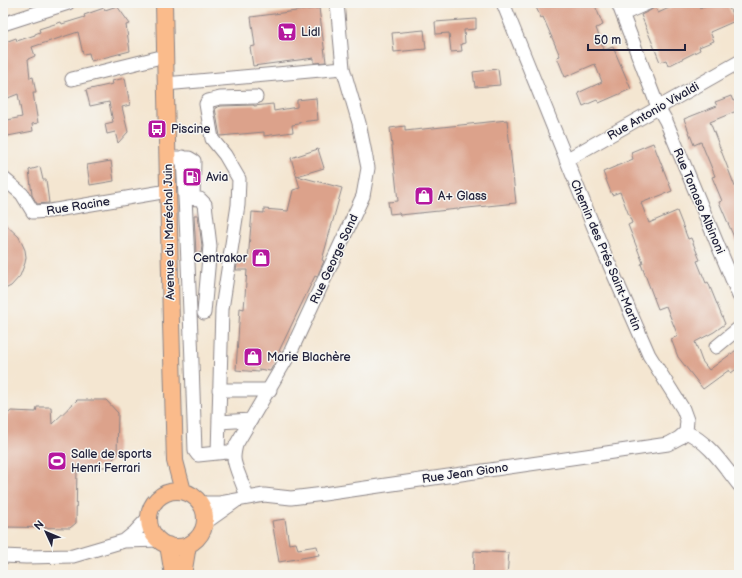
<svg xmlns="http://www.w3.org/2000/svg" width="742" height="578" viewBox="0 0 742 578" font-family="'Balsamiq Sans',sans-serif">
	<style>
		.building { fill: #dca28b }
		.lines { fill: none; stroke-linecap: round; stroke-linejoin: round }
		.minor-casing { stroke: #8b8486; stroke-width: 15 }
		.major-casing { stroke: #8b8486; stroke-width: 18 }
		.minor { stroke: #fff; stroke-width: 13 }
		.major { stroke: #fabb8b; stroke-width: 16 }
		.labels { text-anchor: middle; stroke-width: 3; stroke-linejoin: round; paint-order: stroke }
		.poi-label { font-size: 12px; fill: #22223b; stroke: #f6f6f2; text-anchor: start }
		.street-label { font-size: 12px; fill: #22223b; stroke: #f6f6f2 }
	</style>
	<rect width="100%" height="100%" fill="#f6f6f2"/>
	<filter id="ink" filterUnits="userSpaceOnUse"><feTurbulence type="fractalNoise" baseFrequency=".025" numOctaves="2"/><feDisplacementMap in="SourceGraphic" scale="8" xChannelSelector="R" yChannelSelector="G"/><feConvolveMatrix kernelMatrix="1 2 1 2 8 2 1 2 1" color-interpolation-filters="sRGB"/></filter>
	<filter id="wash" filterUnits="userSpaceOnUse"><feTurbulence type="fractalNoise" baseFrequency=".012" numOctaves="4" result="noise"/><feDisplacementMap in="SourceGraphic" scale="16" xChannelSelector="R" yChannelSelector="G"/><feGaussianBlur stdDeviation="0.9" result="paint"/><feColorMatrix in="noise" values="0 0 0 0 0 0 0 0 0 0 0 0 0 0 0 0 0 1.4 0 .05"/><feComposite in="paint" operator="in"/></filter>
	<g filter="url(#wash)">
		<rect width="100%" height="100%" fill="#f4e6d1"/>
		<g id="blocks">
			<path class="building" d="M534,3H594L603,25L596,28L604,50L613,47L631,89L599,103L597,100L583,106L578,93L602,82L595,64L565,77L557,57L560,56L543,17L541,18Z
				M680,3H698L700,8L712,3H727L735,21L710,32L714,41L699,47L700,50L668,66L666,60L660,62L641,15L651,10L655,7L658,13Z
				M117,6L130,24L126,25L130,51L91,61L89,53L83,54L78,32L32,47L35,56L28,59L30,78L33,77L36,93H33L38,123L32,124L33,131L3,137V121L22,117L18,94L3,100V43L16,38L17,41L35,35V34L40,32L39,29L61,22L62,24L85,17L84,15L104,8L105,10Z
				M319,8L326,62L314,63V58L253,66L250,47L255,46L251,17Z
				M476,19V29L464,30L465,43L461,44L462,51L451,52L449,33L436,34L435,22Z
				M424,30L426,49L394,52L392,33Z
				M498,69L500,85L475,87L473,72Z
				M125,78L130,105L122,107L128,132L118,143L115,132L107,134L105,124L113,122L109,102L90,106L86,90L113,84L112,81Z
				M731,96L733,101L739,99V110L710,122L739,197V249L719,202L722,201L712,177L715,176L701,142L694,145L684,119L717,106L715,102Z
				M316,98L318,120L299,122V124L292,125L293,132L264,136V132L220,136L215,108L221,106L254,105V106L273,104L274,111L297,107V100Z
				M507,120L516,203L400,215L399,213L390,214L388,202L398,201L390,128L405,126V131Z
				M653,143L672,191L641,203L649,223L677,211L688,239L691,238L700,260L697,261L706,283L708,282L725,324L714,332L695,342L702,361L709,370L739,348V367L731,373L729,370L703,389L678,357L671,339L678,336L666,306L658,309L641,264L643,263L628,225L632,223L620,192L612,195L603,172L633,159L631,152Z
				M318,149L324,168L297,176L342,188L322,260L324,261L317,277L315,276L279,351L281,352L270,371L259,369V372L236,370L240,308L244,309L247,270H236L238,260L248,261L252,212L264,213V209L288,211L293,190L300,188L291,158Z
				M111,161L114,181L90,185L87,165Z
				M40,167L43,180H46L49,203L37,204L32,195L29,170Z
				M194,215H198L202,246L201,253H196Z
				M3,222L19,237L25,250L26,257L25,263L20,276L11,286L3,290Z
				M77,400H106L118,413L117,455L105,467H77L76,523L70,528L3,527V418L11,411L36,412L37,407H51L52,424Z
				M285,519L289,544L296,543L298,549L317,546L319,555L279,562L272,521Z
				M474,551L509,553L507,575H473Z"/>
		</g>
	</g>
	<g filter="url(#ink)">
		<use href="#blocks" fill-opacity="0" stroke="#8b8486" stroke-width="1"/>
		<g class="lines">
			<defs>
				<path id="minor" d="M503,3L603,250L649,355L683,409L687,420L686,432C710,443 723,465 739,485
					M618,3L658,107L666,121L739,296
					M623,14L648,3
					M3,24L68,3
					M72,79L165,56
					M165,84L343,68
					M183,157C188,255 192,353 195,451L198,455L227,452
					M175,158H189L194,161L193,198
					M566,160L739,62
					M3,178L22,194L33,212L50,211L168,191
					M185,198L200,199L205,204L210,246L204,313
					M716,347L739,328
					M219,390H270
					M219,422L251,420
					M218,453L222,309L238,205L239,179L225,155L212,139L206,104L208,101L220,98L256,97
					M247,498C245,487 234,467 234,458C234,454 235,449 236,445L290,353L363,196L368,168L359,123L343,68L337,3
					M200,503H220L264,495L291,498L324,494L668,444L679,438L686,432
					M205,523L236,501
					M124,541L135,532L150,516
					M3,556L26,557L73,556L124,541L160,540"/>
				<path id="major" d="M164,3L171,322L175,461L183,491
					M149 519a28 28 0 1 1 56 0a28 28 0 1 1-56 0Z
					M168,545L173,575
					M183,575L188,545"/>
			</defs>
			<use href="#minor" class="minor-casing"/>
			<use href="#major" class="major-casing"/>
			<use href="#minor" class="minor"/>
			<use href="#major" class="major"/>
		</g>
	</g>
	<defs>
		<symbol id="supermarket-square" viewBox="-11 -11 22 22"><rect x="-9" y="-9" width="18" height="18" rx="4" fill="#b5179e" stroke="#f6f6f2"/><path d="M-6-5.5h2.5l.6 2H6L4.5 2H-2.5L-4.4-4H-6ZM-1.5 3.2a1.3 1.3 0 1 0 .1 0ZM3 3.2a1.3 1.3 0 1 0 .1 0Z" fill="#fff"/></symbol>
		<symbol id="bus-square" viewBox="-11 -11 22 22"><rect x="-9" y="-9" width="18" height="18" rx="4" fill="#b5179e" stroke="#f6f6f2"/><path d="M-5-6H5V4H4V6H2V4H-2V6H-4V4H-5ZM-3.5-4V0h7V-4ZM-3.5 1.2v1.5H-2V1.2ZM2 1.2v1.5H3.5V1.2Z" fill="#fff"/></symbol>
		<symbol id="fuel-square" viewBox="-11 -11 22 22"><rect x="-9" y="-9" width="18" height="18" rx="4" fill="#b5179e" stroke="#f6f6f2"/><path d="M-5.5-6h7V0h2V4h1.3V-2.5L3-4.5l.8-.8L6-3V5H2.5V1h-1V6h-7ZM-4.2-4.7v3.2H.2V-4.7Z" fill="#fff"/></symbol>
		<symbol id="shop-square" viewBox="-11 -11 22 22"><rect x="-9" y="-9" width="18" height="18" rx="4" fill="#b5179e" stroke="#f6f6f2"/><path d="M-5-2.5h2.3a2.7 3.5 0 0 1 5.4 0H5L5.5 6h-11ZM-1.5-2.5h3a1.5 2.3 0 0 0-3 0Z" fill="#fff"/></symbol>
		<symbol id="stadium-square" viewBox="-11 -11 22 22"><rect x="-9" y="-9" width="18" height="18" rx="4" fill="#b5179e" stroke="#f6f6f2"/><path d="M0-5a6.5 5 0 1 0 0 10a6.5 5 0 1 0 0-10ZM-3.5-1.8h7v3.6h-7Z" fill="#fff"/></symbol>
	</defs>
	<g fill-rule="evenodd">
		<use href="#supermarket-square" x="276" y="21" width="22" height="22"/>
		<use href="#bus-square" x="146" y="118" width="22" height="22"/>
		<use href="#fuel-square" x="181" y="166" width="22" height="22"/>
		<use href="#shop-square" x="413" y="185" width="22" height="22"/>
		<use href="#shop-square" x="250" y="247" width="22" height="22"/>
		<use href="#shop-square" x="242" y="346" width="22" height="22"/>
		<use href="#stadium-square" x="46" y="450" width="22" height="22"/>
	</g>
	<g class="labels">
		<g class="poi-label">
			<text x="301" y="36">Lidl</text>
			<text x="171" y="133">Piscine</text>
			<text x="206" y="181">Avia</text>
			<text x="438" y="200">A+ Glass</text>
			<text x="247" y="262" text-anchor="end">Centrakor</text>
			<text x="267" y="361">Marie Blachère</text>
			<text x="71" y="458">Salle de sports<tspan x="71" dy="14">Henri Ferrari</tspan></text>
		</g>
		<g class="street-label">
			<text transform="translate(653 111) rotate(-30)" y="4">Rue Antonio Vivaldi</text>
			<text transform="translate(699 201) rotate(67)" y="4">Rue Tomaso Albinoni</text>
			<text transform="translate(78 206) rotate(-9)" y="4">Rue Racine</text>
			<text transform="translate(169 232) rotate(-91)" y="4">Avenue du Maréchal Juin</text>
			<text transform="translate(606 255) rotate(67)" y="4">Chemin des Prés Saint-Martin</text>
			<text transform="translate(334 259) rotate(-65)" y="4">Rue George Sand</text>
			<text transform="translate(465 473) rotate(-8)" y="4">Rue Jean Giono</text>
		</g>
	</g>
	<rect width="742" height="578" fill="none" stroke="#f6f6f2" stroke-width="16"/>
	<g transform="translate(46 532) rotate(314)" stroke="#f6f6f2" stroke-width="3" paint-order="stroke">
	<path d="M0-3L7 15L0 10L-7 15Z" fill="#22223b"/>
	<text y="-6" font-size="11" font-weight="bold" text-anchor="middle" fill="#22223b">N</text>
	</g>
	<path d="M588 44v6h97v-6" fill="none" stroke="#22223b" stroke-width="2"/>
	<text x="594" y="44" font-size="12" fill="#22223b" stroke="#f6f6f2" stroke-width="3" paint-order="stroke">50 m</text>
</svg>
